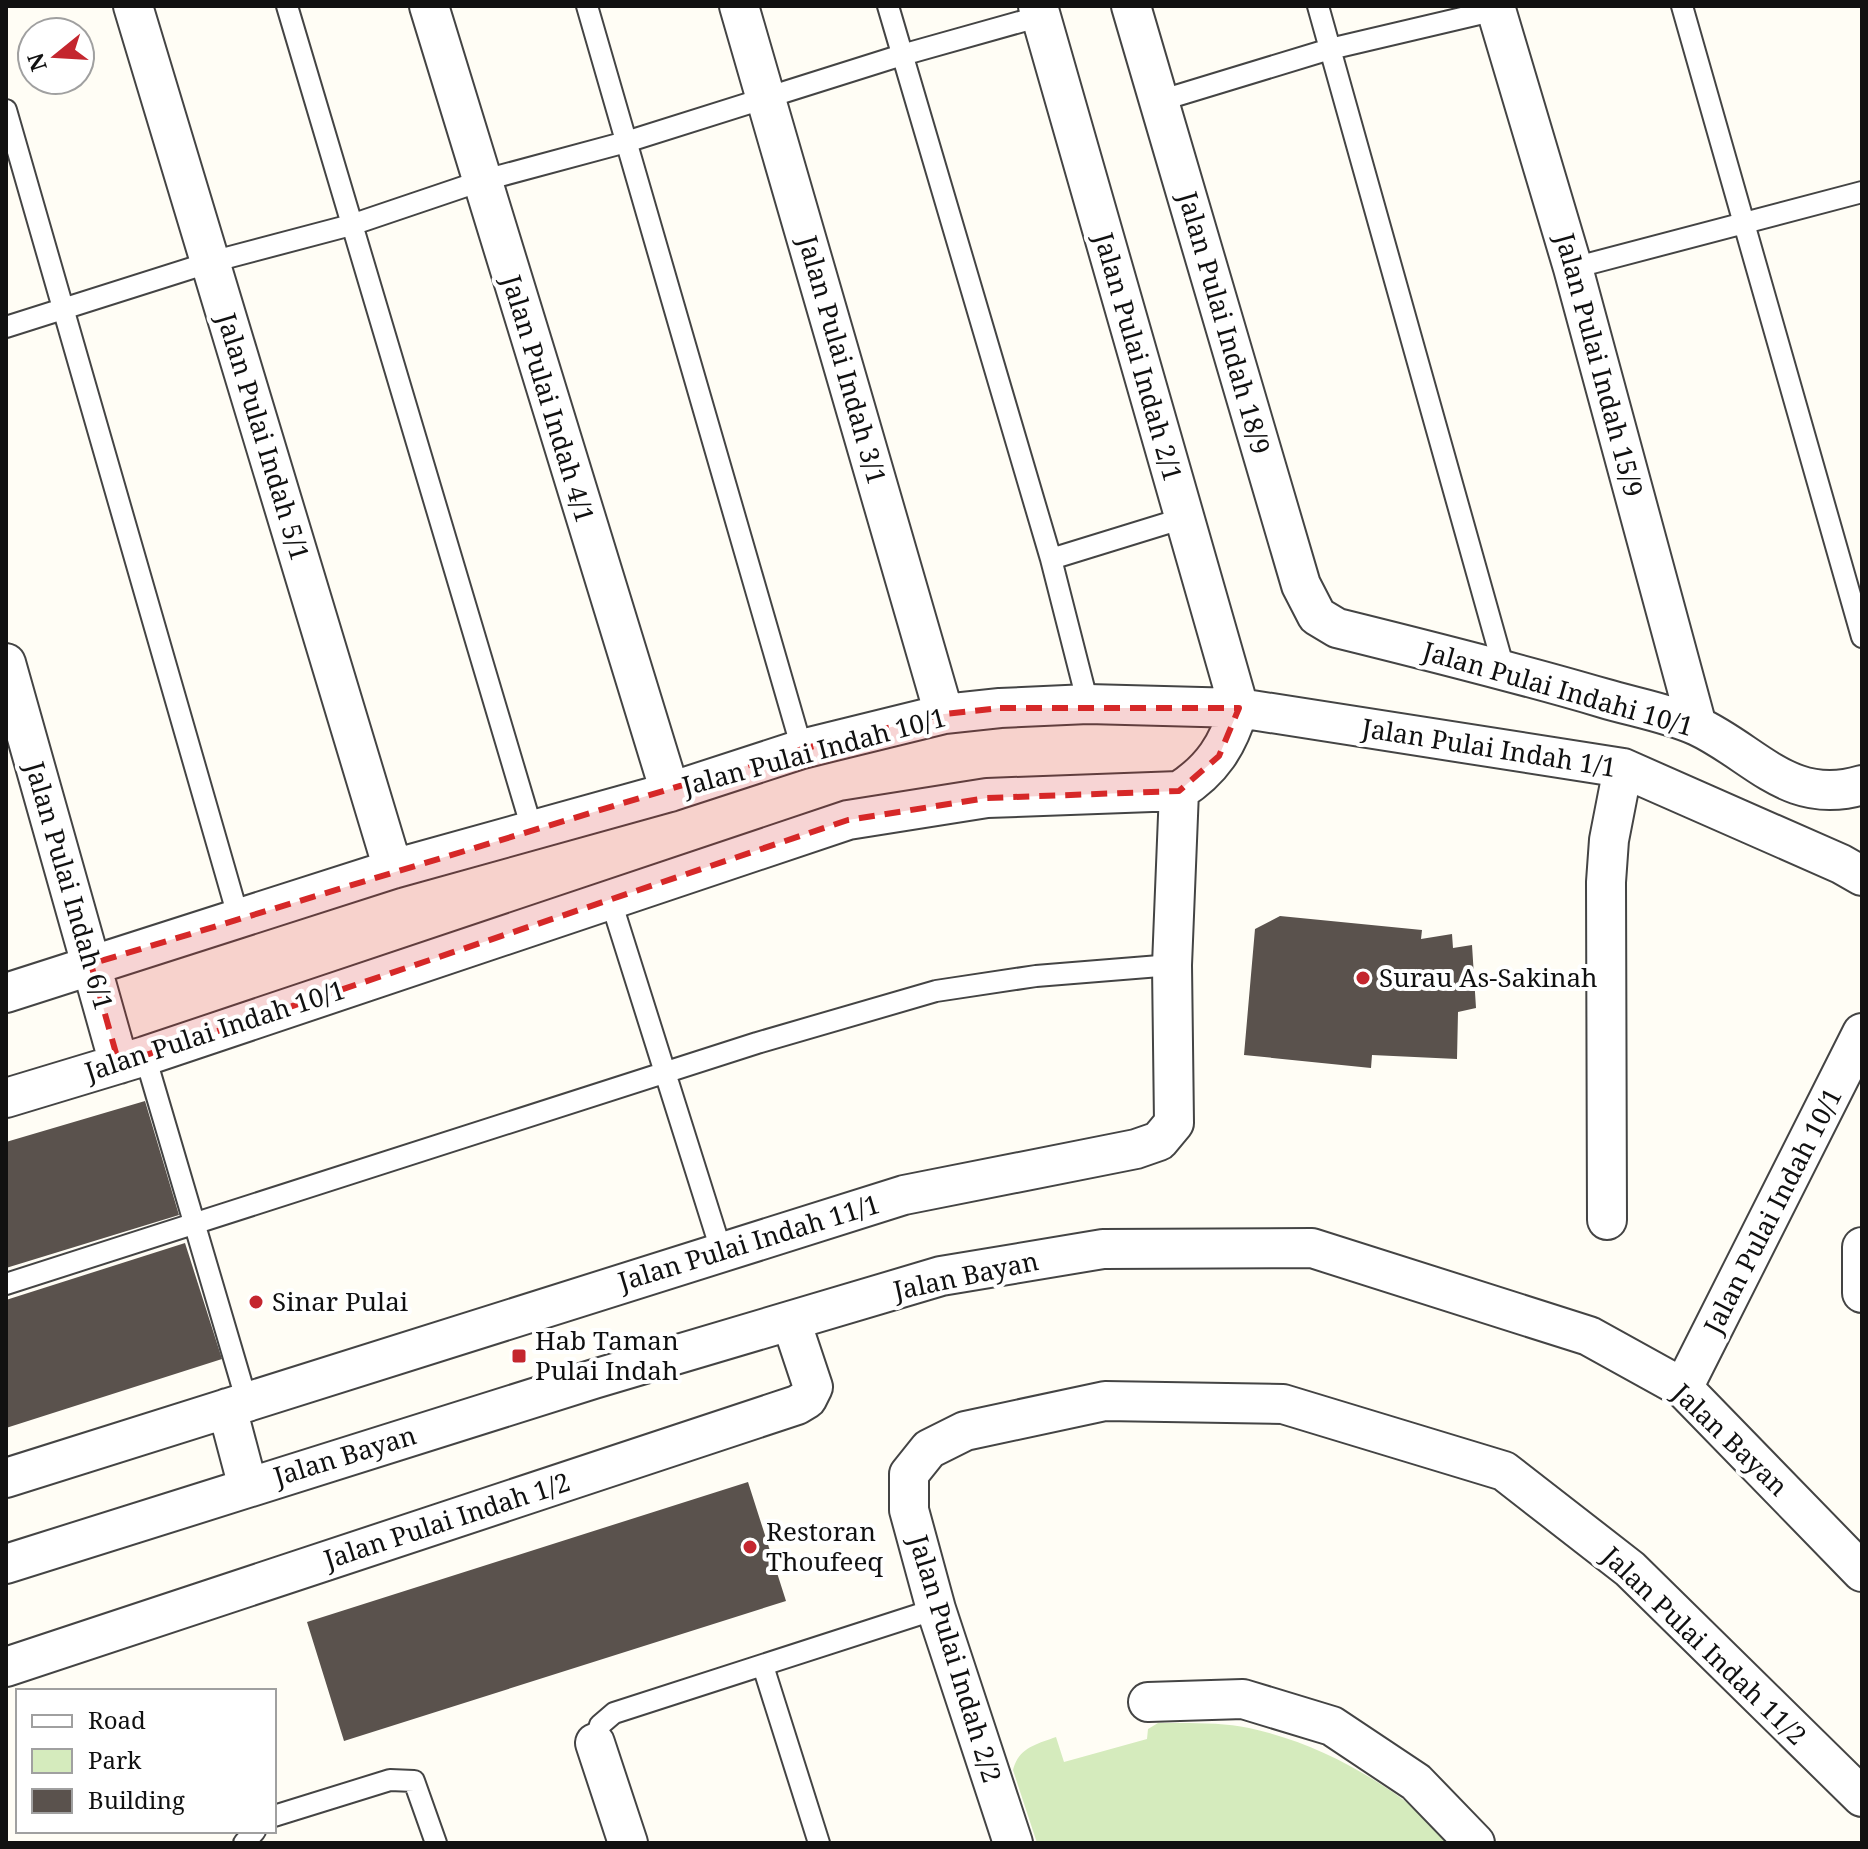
<svg xmlns="http://www.w3.org/2000/svg" width="1868" height="1849" viewBox="0 0 1868 1849" font-family="'Noto Serif',serif">
	<style>
		.park { fill: #d5ebbd }
		.building { fill: #5a524d }
		.lines { fill: none; stroke-linecap: round; stroke-linejoin: round }
		.lane-casing { stroke: #444; stroke-width: 24 }
		.street-casing { stroke: #444; stroke-width: 42 }
		.lane { stroke: #fff; stroke-width: 20 }
		.street { stroke: #fff; stroke-width: 38 }
		.marked { fill: #d62828; fill-opacity: 0.2; stroke: #d62828; stroke-width: 6; stroke-dasharray: 16 10; stroke-linejoin: round }
		.poi-dot { fill: #c4262e; stroke: #fff; stroke-width: 3 }
		.labels { text-anchor: middle; stroke-width: 8; stroke-linejoin: round; paint-order: stroke }
		.street-label { font-size: 26px; fill: #111; stroke: #fff }
		.poi-label { font-size: 26px; fill: #111; stroke: #fff; text-anchor: start }
	</style>
	<rect width="100%" height="100%" fill="#fffdf5"/>
	<path class="park" d="M1158,1723C1188,1723 1220,1722 1249,1728C1328,1745 1398,1789 1455,1843H1037L1013,1770C1018,1748 1037,1744 1056,1737L1064,1762L1147,1739L1148,1729Z"/>
	<path class="building" d="M1280,916L1422,930L1421,939L1452,934L1453,948L1472,945L1476,1008L1458,1012L1457,1059L1372,1055L1371,1068L1244,1055L1255,929Z
		M145,1101L179,1215L6,1268V1142Z
		M185,1243L222,1359L6,1428V1300Z
		M748,1482L786,1601L344,1741L307,1622Z"/>
	<g class="lines">
		<defs>
			<path id="lane" d="M287,6L532,829
				M587,6L802,749
				M888,6L1051,559L1088,704
				M1318,6L1504,669
				M1682,6L1862,637
				M1159,101L1330,49L1496,10
				M6,110L238,916
				M1573,268L1862,192
				M6,327L211,262L351,225L481,181L626,142L902,55L1041,16
				M1051,559L1184,518
				M610,898L721,1250
				M145,1056L247,1402
				M6,1284L757,1043L936,991L1036,976L1172,965
				M763,1666L819,1843
				M595,1743L600,1725L614,1713L936,1609
				M274,1816L390,1780L414,1781L436,1843
				M244,1843L255,1831"/>
			<path id="street" d="M133,6L393,869
				M429,6L670,792
				M739,6L944,714
				M1038,6L1239,708
				M1131,6L1301,585L1317,616L1337,628C1426,650 1515,672 1603,698C1633,707 1668,713 1697,726C1755,753 1790,807 1862,785
				M1495,6L1573,268L1697,726
				M6,663L119,1064
				M6,993L393,869L670,792L802,749L944,714L1000,708L1088,704L1239,708L1623,768L1841,864L1862,876
				M6,1098L145,1056L848,820L987,798L1179,791C1212,770 1228,745 1239,708
				M1607,1220L1606,882L1609,840L1623,768
				M1862,1247V1293
				M1683,1388L1862,1033
				M227,1408L248,1487
				M6,1478L904,1195L1136,1149L1159,1141L1174,1123L1172,965L1179,791
				M6,1564L594,1379L941,1276L1103,1249L1312,1248L1589,1336L1683,1388L1862,1572
				M6,1667L797,1405L807,1399L813,1387L791,1321
				M1148,1702L1243,1699L1332,1726L1416,1782L1475,1843
				M595,1743L628,1843
				M1013,1843L936,1609L909,1510V1474L929,1449L965,1431L1105,1401L1283,1404L1504,1471L1630,1569L1862,1797"/>
		</defs>
		<use href="#lane" class="lane-casing"/>
		<use href="#street" class="street-casing"/>
		<use href="#lane" class="lane"/>
		<use href="#street" class="street"/>
	</g>
	<path class="marked" d="M1000,708H1239L1219,756L1179,791L987,798L848,820L119,1064L91,964L802,749L944,714Z"/>
	<g class="poi-dot">
		<circle cx="1363" cy="978" r="8"/>
		<circle cx="256" cy="1302" r="8"/>
		<rect x="511" y="1348" width="16" height="16" rx="4"/>
		<circle cx="750" cy="1547" r="8"/>
	</g>
	<g class="labels">
		<g class="street-label">
			<text transform="translate(1224 323) rotate(74)" y="9">Jalan Pulai Indah 18/9</text>
			<text transform="translate(1138 357) rotate(74)" y="9">Jalan Pulai Indah 2/1</text>
			<text transform="translate(842 360) rotate(74)" y="9">Jalan Pulai Indah 3/1</text>
			<text transform="translate(1599 365) rotate(75)" y="9">Jalan Pulai Indah 15/9</text>
			<text transform="translate(548 399) rotate(73)" y="9">Jalan Pulai Indah 4/1</text>
			<text transform="translate(263 437) rotate(73)" y="9">Jalan Pulai Indah 5/1</text>
			<text transform="translate(1558 689) rotate(16)" y="9">Jalan Pulai Indahi 10/1</text>
			<text transform="translate(1489 748) rotate(9)" y="9">Jalan Pulai Indah 1/1</text>
			<text transform="translate(814 752) rotate(-15)" y="9">Jalan Pulai Indah 10/1</text>
			<text transform="translate(69 886) rotate(74)" y="9">Jalan Pulai Indah 6/1</text>
			<text transform="translate(215 1031) rotate(-18)" y="9">Jalan Pulai Indah 10/1</text>
			<text transform="translate(1773 1211) rotate(-63)" y="9">Jalan Pulai Indah 10/1</text>
			<text transform="translate(749 1243) rotate(-17)" y="9">Jalan Pulai Indah 11/1</text>
			<text transform="translate(966 1276) rotate(-12)" y="9">Jalan Bayan</text>
			<text transform="translate(1730 1440) rotate(44)" y="9">Jalan Bayan</text>
			<text transform="translate(345 1456) rotate(-17)" y="9">Jalan Bayan</text>
			<text transform="translate(447 1521) rotate(-18)" y="9">Jalan Pulai Indah 1/2</text>
			<text transform="translate(1704 1646) rotate(44)" y="9">Jalan Pulai Indah 11/2</text>
			<text transform="translate(955 1659) rotate(73)" y="9">Jalan Pulai Indah 2/2</text>
		</g>
		<g class="poi-label">
			<text x="1379" y="987">Surau As-Sakinah</text>
			<text x="272" y="1311">Sinar Pulai</text>
			<text x="535" y="1350">Hab Taman<tspan x="535" dy="30">Pulai Indah</tspan></text>
			<text x="766" y="1541">Restoran<tspan x="766" dy="30">Thoufeeq</tspan></text>
		</g>
	</g>
	<rect width="1868" height="1849" fill="none" stroke="#111111" stroke-width="16"/>
	<rect x="16" y="1689" width="260" height="144" fill="#ffffff" stroke="#a0a0a0" stroke-width="2"/>
	<rect x="32" y="1715" width="40" height="12" fill="#ffffff" stroke="#a0a0a0" stroke-width="2"/>
	<text x="88" y="1729" font-size="24" fill="#111111">Road</text>
	<rect x="32" y="1749" width="40" height="24" fill="#d5ebbd" stroke="#a0a0a0" stroke-width="2"/>
	<text x="88" y="1769" font-size="24" fill="#111111">Park</text>
	<rect x="32" y="1789" width="40" height="24" fill="#5a524d" stroke="#a0a0a0" stroke-width="2"/>
	<text x="88" y="1809" font-size="24" fill="#111111">Building</text>
	<g transform="translate(56 56) rotate(252)"><circle r="38" fill="#ffffff" stroke="#a0a0a0" stroke-width="2"/>
	<path d="M0-6L14 30L0 20L-14 30Z" fill="#c4262e"/>
	<text y="-12" font-size="22" font-weight="bold" text-anchor="middle" fill="#111111">N</text>
	</g>
</svg>
